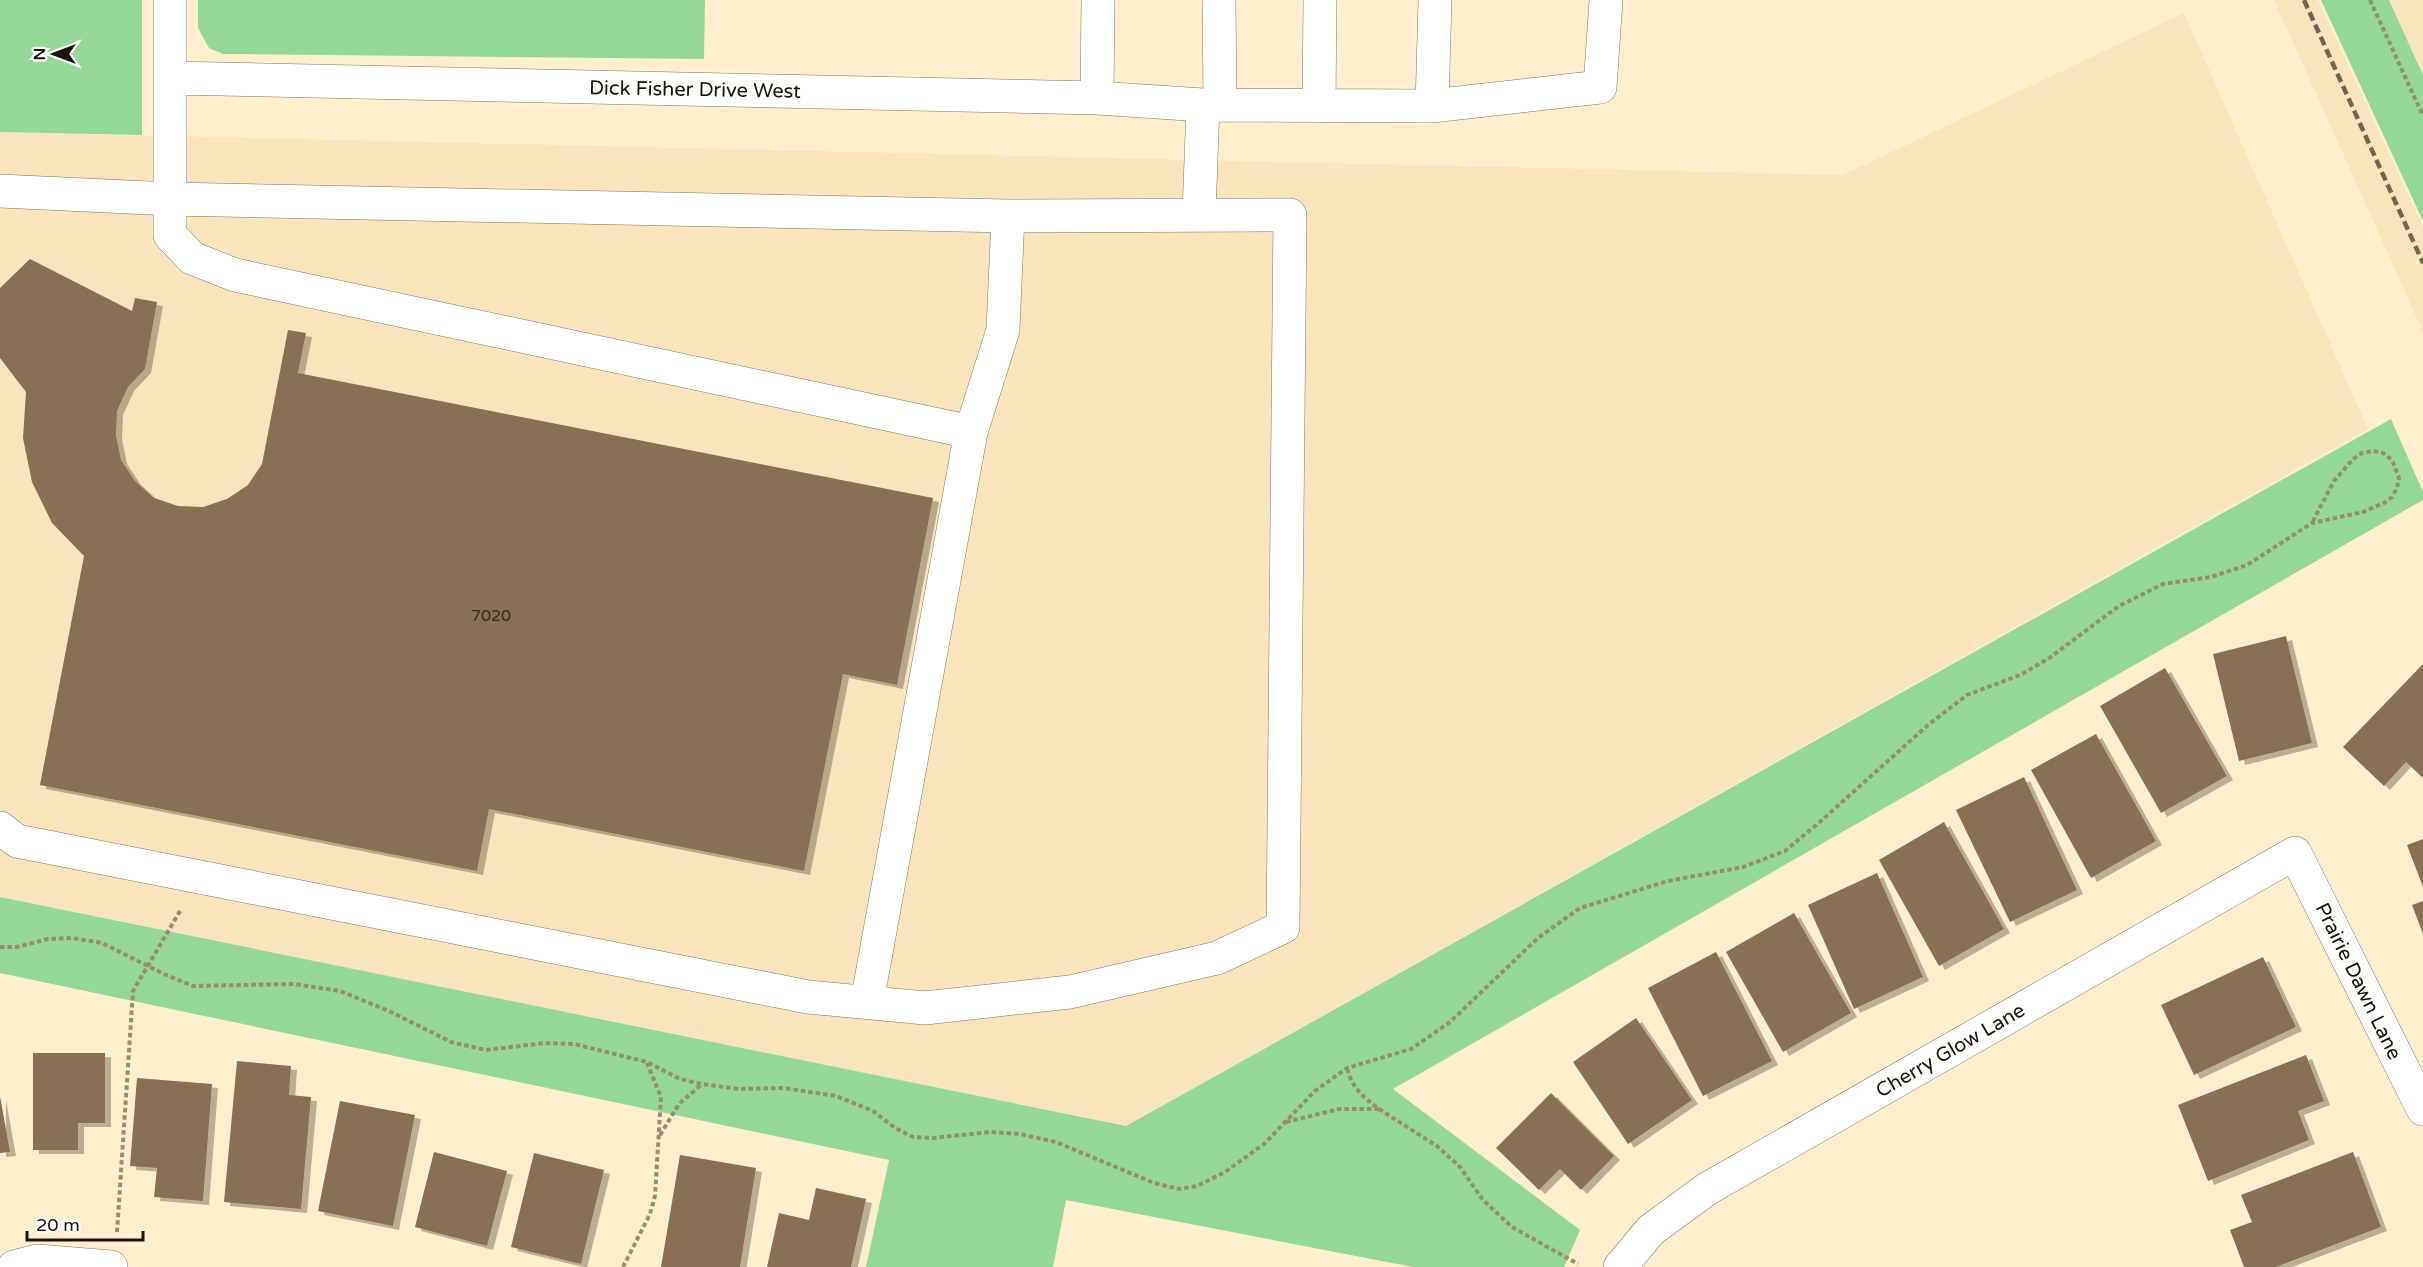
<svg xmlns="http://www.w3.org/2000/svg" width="2423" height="1267" viewBox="0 0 2423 1267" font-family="'Varela Round',sans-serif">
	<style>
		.built { fill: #f8e5bb }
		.green { fill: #94d897 }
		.building { fill: #886f56; filter: url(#shadow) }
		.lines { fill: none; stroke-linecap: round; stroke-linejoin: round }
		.minor-casing { stroke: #867858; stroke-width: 34 }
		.path { stroke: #988d74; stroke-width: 4; stroke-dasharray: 4.5 3; stroke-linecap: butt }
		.minor { stroke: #fff; stroke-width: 33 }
		.rail { stroke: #6f6651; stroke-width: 4.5; stroke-dasharray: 9 4.5; stroke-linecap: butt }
		.labels { text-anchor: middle; stroke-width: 4.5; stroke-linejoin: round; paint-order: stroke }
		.number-label { font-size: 16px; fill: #362b1c }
		.street-label { font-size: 20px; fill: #1a1408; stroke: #fff }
	</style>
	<defs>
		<filter id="shadow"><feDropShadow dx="6" dy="4" stdDeviation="0" flood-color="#0004"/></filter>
	</defs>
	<rect width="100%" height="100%" fill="#feefcc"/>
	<path class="built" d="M2274,0H2318L2423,227V332Z
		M2389,0H2423V75Z
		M2184,13L2368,429L1126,1126L0,897V132L1843,175Z"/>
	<path class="green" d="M0,0H142V135L0,132Z
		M198,0H705L704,59L223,54L209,48L198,28Z
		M2321,0H2389L2423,75V221Z
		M2391,419L2423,492V500L1393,1089L1580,1230L1564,1267H1413L1066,1200L1053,1267H866L889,1160L0,973V897L1126,1126Z"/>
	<path class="building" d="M30,259L132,311L135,298L157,302L145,369L128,387L117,411L116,435L121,460L135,481L154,498L178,506L203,507L227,499L248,485L262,464L288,330L306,333L298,373L933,498L897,685L843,674L804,871L489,809L477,871L40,785L84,556L52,523L32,482L23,438L26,392L0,358V288Z
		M2286,636L2312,743L2239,761L2213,654Z
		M2423,664V778L2406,762L2384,786L2343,747Z
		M2165,668L2227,776L2161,813L2100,706Z
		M2096,734L2156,841L2091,878L2031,770Z
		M2024,777L2077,890L2010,922L1956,810Z
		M1944,822L2004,929L1939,966L1879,860Z
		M2423,839V887L2407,845Z
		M1877,873L1923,977L1854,1009L1808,905Z
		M2423,901V934L2412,905Z
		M1794,913L1851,1013L1783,1052L1726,952Z
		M1716,952L1772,1061L1703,1096L1648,988Z
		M2263,957L2296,1027L2194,1075L2161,1005Z
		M1636,1018L1692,1100L1628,1144L1573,1062Z
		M33,1053H105V1123H78V1150H33Z
		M2306,1055L2324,1101L2298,1111L2309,1140L2208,1181L2178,1105Z
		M237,1061L291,1066L289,1095L311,1097L301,1209L224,1202Z
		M137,1078L212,1084L203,1201L154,1197L157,1168L130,1166Z
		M1551,1093L1614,1156L1581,1190L1560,1169L1539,1190L1496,1148Z
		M0,1096L10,1152L0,1153Z
		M340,1101L415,1115L393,1226L318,1211Z
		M434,1152L507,1171L487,1246L415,1227Z
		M2353,1152L2381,1227L2276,1267H2244L2230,1230L2252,1222L2241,1195Z
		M534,1153L604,1170L581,1264L511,1247Z
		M680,1155L756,1168L740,1267H661Z
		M816,1188L866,1199L851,1267H767L779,1213L809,1220Z"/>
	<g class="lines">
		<defs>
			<path id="minor" d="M170,0V235L192,258L235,275L971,432
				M1219,0L1220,104
				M171,78L1097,98L1203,105L1432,106L1600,87L1606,0
				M1097,98L1098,0
				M1319,106L1320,0
				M1432,106L1435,0
				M0,191L171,199L1008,216L1290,215L1283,927L1217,958L1070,992L925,1008L808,997L17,841L0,828
				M1199,214L1203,105
				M867,1002L971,432L1003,330L1008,216
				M14,1267L37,1261L111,1267
				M1620,1267L1651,1230L1707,1189L2295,853L2423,1109"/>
		</defs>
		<use href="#minor" class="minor-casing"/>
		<path class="path" d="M2370,0L2423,116
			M0,947H17L48,939L72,938L102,943L164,974L193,986L294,984L340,991L389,1011L451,1042L486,1050L545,1043L574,1044L647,1062L680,1079L702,1084L739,1089L784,1088L836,1096L873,1111L895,1128L913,1137L933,1138L990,1132L1020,1134L1056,1142L1154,1183L1179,1189L1197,1186L1225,1172L1264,1144L1315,1091L1347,1068L1411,1049L1450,1022L1538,938L1580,908L1668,881L1743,867L1785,851L1821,821L1928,725L1967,695L2020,675L2048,659L2119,606L2163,584L2211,577L2247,565L2312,523L2363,512L2384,503L2392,497L2397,488L2399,478L2392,460L2383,453L2373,451L2362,453L2353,459L2334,481L2312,523
			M1379,1109L1437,1146L1460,1167L1483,1200L1512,1227L1578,1264
			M1286,1122L1339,1109H1379C1363,1097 1352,1088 1347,1068
			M660,1135L679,1104L702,1084
			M117,1232L133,991L180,911
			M623,1267L650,1214L655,1196L661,1097L647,1063"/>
		<use href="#minor" class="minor"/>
		<path class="rail" d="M2304,0L2423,263"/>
	</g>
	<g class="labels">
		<g class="number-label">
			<text x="491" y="621">7020</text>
		</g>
		<g class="street-label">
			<text transform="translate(695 89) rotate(1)" y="7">Dick Fisher Drive West</text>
			<text transform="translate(2359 981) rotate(64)" y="7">Prairie Dawn Lane</text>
			<text transform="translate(1950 1050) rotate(-30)" y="7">Cherry Glow Lane</text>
		</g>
	</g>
	<g transform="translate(54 54) rotate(270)" stroke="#ffffff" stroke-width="4.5" paint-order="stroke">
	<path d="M0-4.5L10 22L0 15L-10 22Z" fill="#1a1408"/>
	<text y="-9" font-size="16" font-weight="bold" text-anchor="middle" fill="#1a1408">N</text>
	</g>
	<path d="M27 1231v9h116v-9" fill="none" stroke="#1a1408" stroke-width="3"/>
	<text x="36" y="1231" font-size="18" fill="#1a1408" stroke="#ffffff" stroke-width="4.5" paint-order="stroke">20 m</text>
</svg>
